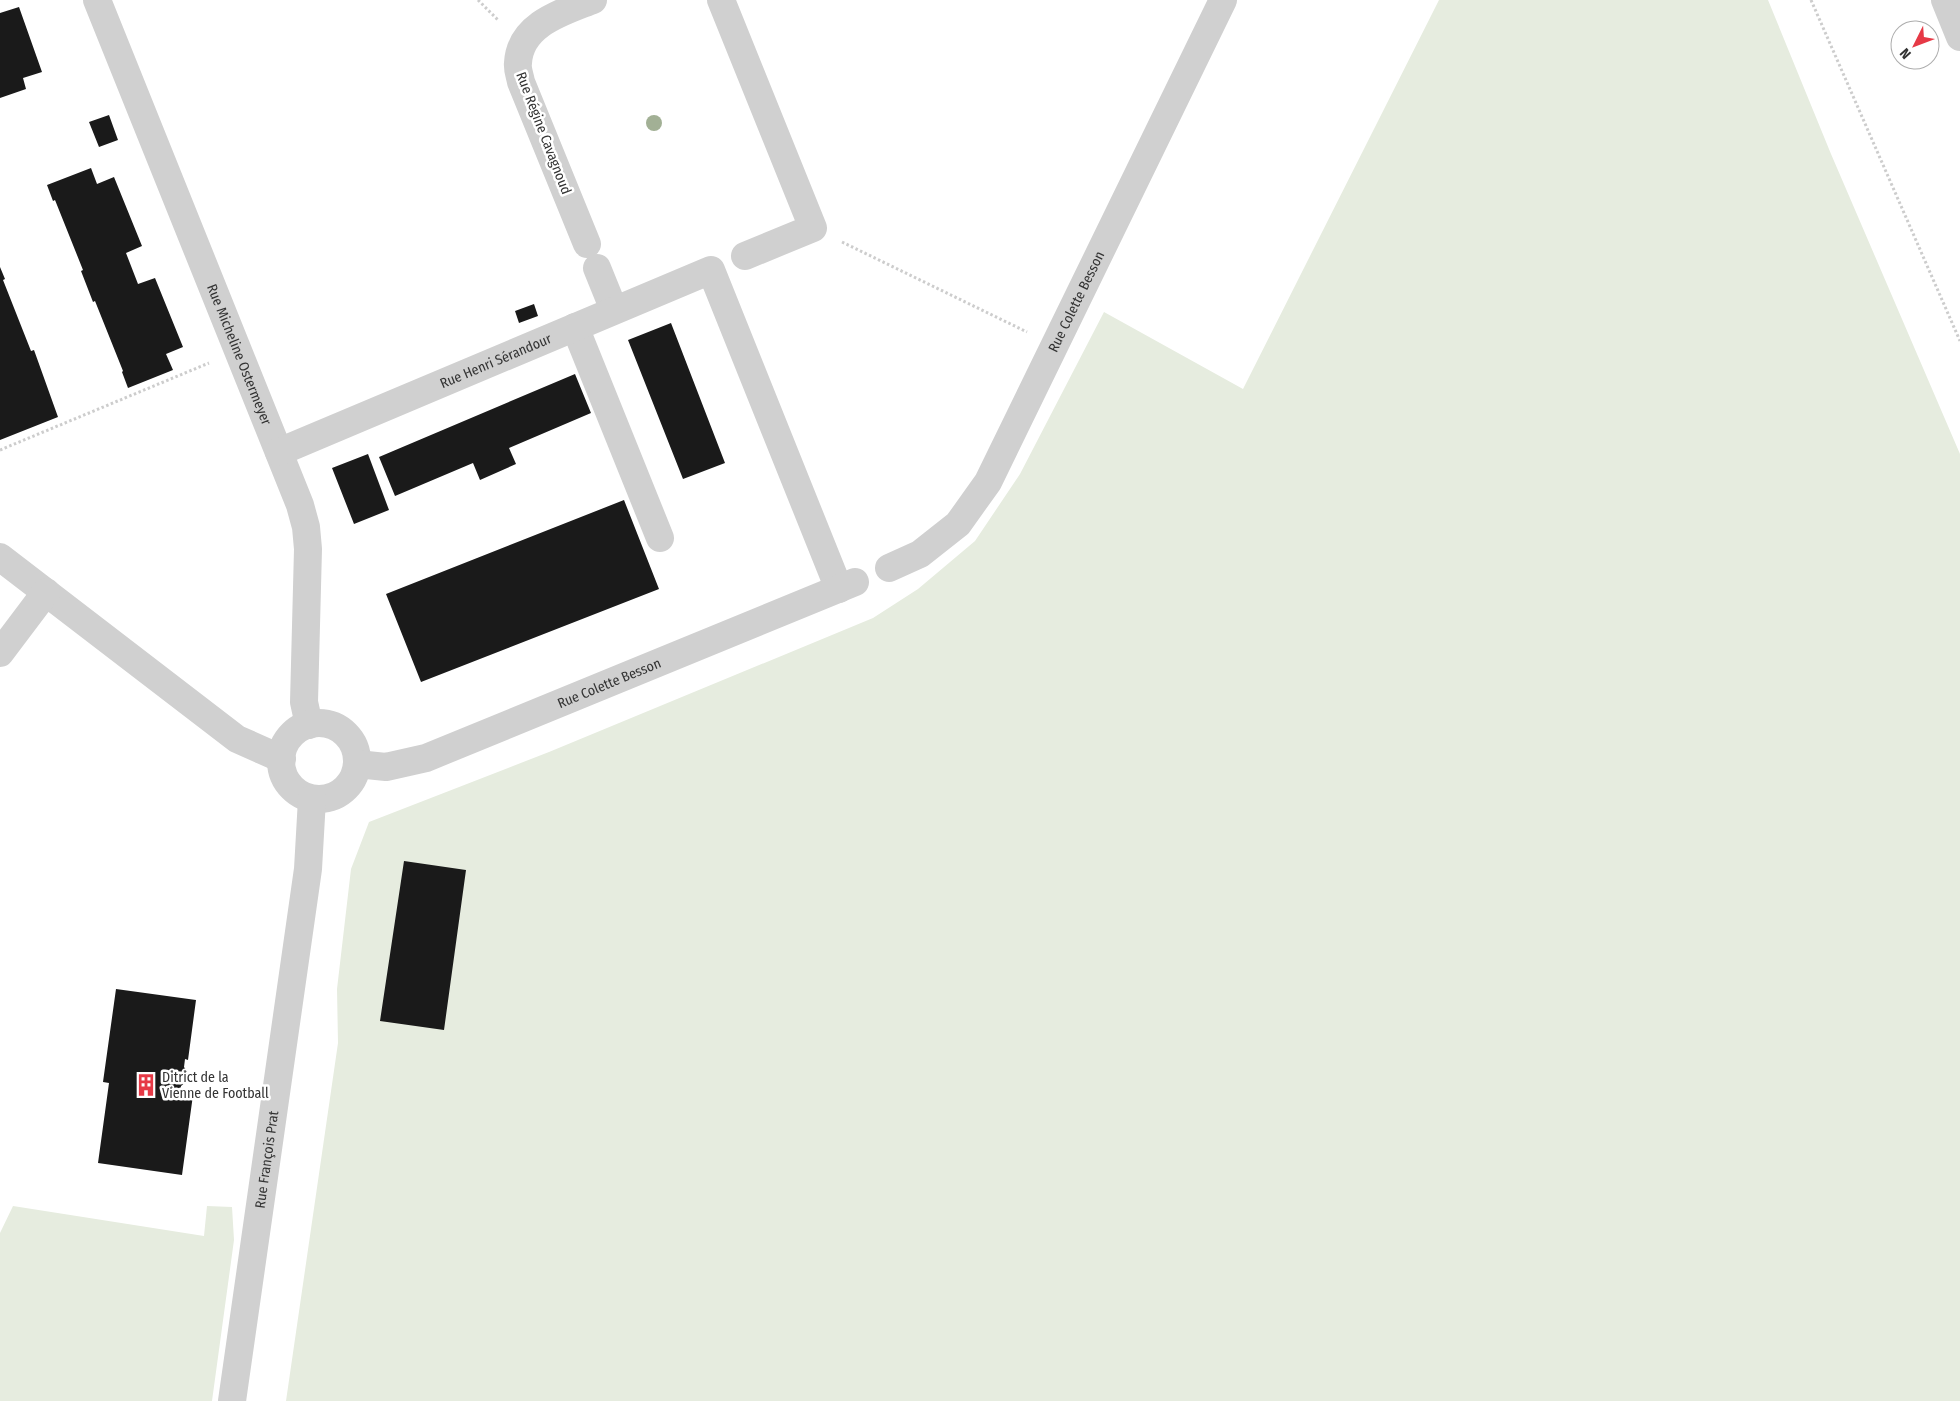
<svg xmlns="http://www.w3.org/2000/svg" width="1960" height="1401" viewBox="0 0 1960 1401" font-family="'Fira Sans Condensed',sans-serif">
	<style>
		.green { fill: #e6ecdf }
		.building { fill: #1a1a1a }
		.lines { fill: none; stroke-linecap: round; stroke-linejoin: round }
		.path { stroke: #cdcdcd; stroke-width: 3; stroke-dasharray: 2.5 2.5; stroke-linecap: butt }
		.minor { stroke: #d0d0d0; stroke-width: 28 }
		.tree { fill: #a2b095 }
		.labels { text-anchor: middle; stroke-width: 5; stroke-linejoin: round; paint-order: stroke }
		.street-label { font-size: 14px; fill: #333; stroke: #fff }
		.poi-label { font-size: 14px; fill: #333; stroke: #fff; text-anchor: start }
	</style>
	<rect width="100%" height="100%" fill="#fff"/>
	<path class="green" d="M1439,0H1768L1831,154L1960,454V1401H286L338,1043L337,989L351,869L369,822L549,752L873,618L918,589L975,541L1020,474L1104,312L1243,389Z
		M13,1206L204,1236L207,1206L232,1207L234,1240L212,1401H0V1233Z"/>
	<path class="building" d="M19,7L42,72L23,78L26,89L0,98V13Z
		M109,115L118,140L99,147L89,122Z
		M91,168L97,184L114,177L142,246L126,253L138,284L155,278L183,347L166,354L173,370L128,388L122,372L123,371L95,301L93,302L81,271L83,270L55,200L53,201L47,185Z
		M0,267L5,279L3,280L31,351L34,350L58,417L0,440Z
		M534,304L538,316L519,323L515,311Z
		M671,323L725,463L683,479L628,340Z
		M575,374L591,413L509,448L516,464L480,480L473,463L395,496L379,457Z
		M368,454L389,510L354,524L332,468Z
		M624,500L659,589L421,682L386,594Z
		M404,861L466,870L444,1030L380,1021Z
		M116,989L196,1000L188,1060L185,1059L184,1067L188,1073L187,1081L181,1086L180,1093L193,1095L182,1175L98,1163L109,1083L103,1082Z"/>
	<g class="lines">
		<path class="path" d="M478,0L499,21
			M1811,0L1960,341
			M842,242L1027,332
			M0,450L209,363"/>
		<g class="minor">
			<path id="s1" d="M97,0L300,505L306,527L308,549L304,702L309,725"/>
			<path d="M721,0L813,228L745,256"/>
			<path d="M1945,0L1960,37"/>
			<path d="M587,244L521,82C520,76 517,69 518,63C520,24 563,12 593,0"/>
			<path d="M597,268L614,310"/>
			<path d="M575,327L660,538"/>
			<path id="s2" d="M279,452L711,270L839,589"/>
			<path d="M0,557L237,739L282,759"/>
			<path id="s3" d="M889,568L920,554L958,524L988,482L1223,0"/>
			<path d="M0,653L46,592"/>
			<circle cx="319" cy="761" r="38"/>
			<path id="s4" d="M357,764L386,767L426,758L855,582"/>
			<path id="s5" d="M232,1401L308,869L312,799"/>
		</g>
	</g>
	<circle class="tree" cx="654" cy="123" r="8"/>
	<defs>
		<symbol id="building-bare" viewBox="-9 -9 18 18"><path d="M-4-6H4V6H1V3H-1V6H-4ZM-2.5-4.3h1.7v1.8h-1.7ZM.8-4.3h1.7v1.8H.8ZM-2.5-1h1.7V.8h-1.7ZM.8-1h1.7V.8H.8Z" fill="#e63946" stroke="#fff" stroke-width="2.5" paint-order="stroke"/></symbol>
	</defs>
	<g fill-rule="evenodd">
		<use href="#building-bare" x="130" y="1069" width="32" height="32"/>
	</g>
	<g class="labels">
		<g class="street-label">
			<text transform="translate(544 133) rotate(69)" y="5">Rue Régine Cavagnoud</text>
			<text dy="5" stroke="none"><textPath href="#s3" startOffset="335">Rue Colette Besson</textPath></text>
			<text dy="5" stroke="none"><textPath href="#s1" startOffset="382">Rue Micheline Ostermeyer</textPath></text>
			<text dy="5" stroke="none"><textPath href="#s2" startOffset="235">Rue Henri Sérandour</textPath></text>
			<text dy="5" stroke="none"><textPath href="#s4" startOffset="268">Rue Colette Besson</textPath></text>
			<text dy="5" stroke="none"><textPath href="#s5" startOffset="244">Rue François Prat</textPath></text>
		</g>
		<g class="poi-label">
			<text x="162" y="1082">Ditrict de la<tspan x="162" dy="16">Vienne de Football</tspan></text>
		</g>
	</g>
	<g transform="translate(1915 45) rotate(228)"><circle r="24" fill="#ffffff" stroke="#adadad"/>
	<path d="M0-4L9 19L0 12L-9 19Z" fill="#e63946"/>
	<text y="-8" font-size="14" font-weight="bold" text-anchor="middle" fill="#333333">N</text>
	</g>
</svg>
